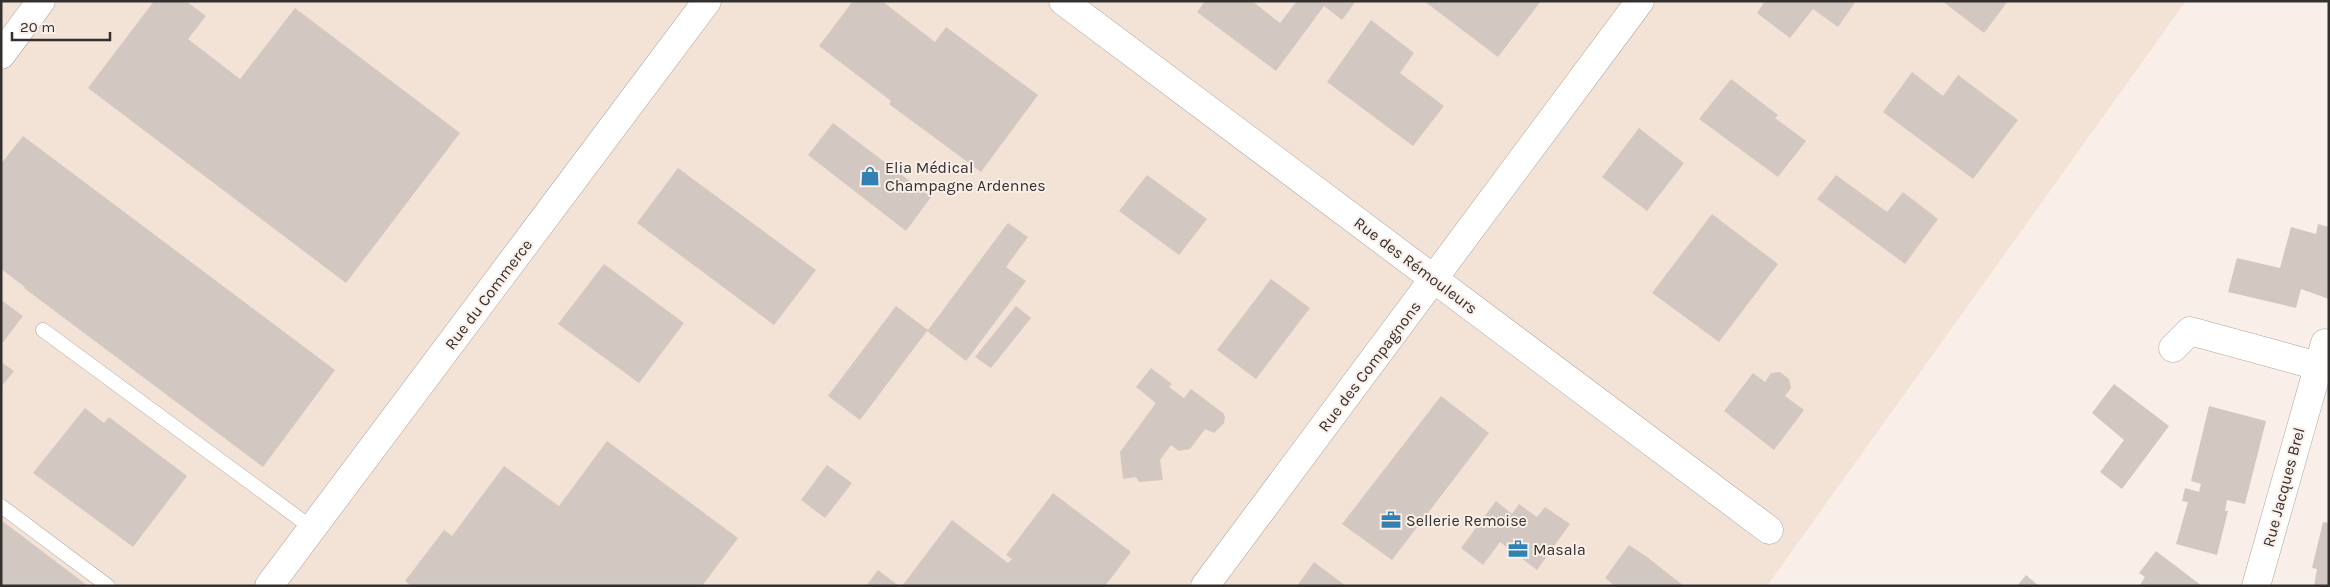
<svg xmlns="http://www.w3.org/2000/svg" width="2330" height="587" viewBox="0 0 2330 587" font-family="Karla,sans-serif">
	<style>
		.built { fill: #f3e2d6 }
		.building { fill: #d2c8c1 }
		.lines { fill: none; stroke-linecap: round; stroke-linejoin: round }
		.lane-casing { stroke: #ada49e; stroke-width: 15 }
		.street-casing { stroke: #ada49e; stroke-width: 29 }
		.lane { stroke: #fff; stroke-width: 14 }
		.street { stroke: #fff; stroke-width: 28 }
		.labels { text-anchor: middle; stroke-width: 4; stroke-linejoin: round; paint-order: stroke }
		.poi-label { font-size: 16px; fill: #34302e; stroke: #f9efe8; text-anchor: start }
		.street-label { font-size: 16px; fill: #34302e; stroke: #f9efe8 }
	</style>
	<rect width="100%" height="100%" fill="#f9efe8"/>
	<path class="built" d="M1,1H2186L1767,586H1Z"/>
	<path class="building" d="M154,1H186L206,16L188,39L240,79L295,8L460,133L346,283L88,88Z
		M853,1H882L935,42L946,27L1038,95L981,172L889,104L891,101L819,46Z
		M1205,1H1252L1280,23L1297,1H1356L1342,20L1324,6L1276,71L1197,12Z
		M1424,1H1541L1498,57Z
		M1765,1H1856L1838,27L1813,9L1790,38L1757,13Z
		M1942,1H2008L1984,33Z
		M1371,20L1414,53L1400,73L1444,106L1413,146L1327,82Z
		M1912,72L1943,96L1958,75L2018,120L1973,179L1883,112Z
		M1731,79L1778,115L1775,118L1806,141L1778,177L1699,119Z
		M833,123L931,197L906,231L808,155Z
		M1639,128L1684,163L1647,211L1602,177Z
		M23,136L335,370L263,467L24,288L25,287L1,269V164Z
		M678,168L816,270L774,325L637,223Z
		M1147,175L1207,219L1179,255L1119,211Z
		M1836,175L1887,212L1903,192L1938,219L1905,264L1817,199Z
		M1712,214L1778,264L1719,342L1652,293Z
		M1008,223L1028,237L1006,267L1026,281L966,361L927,331L860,420L828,396L896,306L928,330Z
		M2318,224L2329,227V299L2301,289L2296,308L2228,292L2237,258L2280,268L2291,227L2316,234Z
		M604,264L684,323L639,383L558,324Z
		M1271,279L1310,308L1256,379L1217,350Z
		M1,300L23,316L1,345Z
		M1016,306L1031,318L991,368L975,357Z
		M1,362L14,371L1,387Z
		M1151,368L1172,384L1169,387L1184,398L1191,389L1223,413L1225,417L1224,423L1214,433L1205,429L1190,449L1179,451L1171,445L1160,460L1163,480L1139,482L1136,477L1123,479L1120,452L1156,403L1136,387Z
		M1780,372L1789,379L1791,388L1785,396L1804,410L1774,450L1724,411L1753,373L1765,382L1771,373Z
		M2114,384L2169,426L2122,489L2100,472L2124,440L2092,413Z
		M1441,396L1489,433L1392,560L1342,524Z
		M2209,406L2266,421L2245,504L2227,500L2225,511H2228L2217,555L2176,544L2188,502L2182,501L2185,488L2199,492L2201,484L2191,481Z
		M85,408L104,423L109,417L187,476L133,547L33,473Z
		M607,441L738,538L702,586H411L405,581L444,530L452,536L504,466L559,506Z
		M827,465L852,483L825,518L801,500Z
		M1053,493L1131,552L1105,586H902L952,520L1008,563L1012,559L1006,555Z
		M1496,501L1512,514L1519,504L1537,517L1545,507L1570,524L1537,570L1500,542L1483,565L1461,548Z
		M1,520L88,586H1Z
		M2323,522L2329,523V586H2314L2317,569L2312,568Z
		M1629,545L1647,557L1684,586H1615L1605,578Z
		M2156,551L2202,586H2139L2145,577L2139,573Z
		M1314,562L1346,586H1297Z
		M878,570L899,586H866Z
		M2026,575L2039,586H2017Z"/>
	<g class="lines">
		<defs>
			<path id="lane" d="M43,330L312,528
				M1,506L108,586"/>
			<path id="street" d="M1063,1L1769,530
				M1,55L41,1
				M2173,348L2190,331L2318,366
				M269,586L707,1
				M1205,586L1640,1
				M2256,586L2325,343L2329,344"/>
		</defs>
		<use href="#lane" class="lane-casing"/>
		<use href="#street" class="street-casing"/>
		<use href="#lane" class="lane"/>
		<use href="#street" class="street"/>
	</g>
	<defs>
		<symbol id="shop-bare" viewBox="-9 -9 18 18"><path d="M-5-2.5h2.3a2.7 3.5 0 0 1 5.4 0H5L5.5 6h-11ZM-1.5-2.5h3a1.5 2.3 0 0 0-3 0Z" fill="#3182b3" stroke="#f9efe8" stroke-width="2.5" paint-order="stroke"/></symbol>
		<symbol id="office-bare" viewBox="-9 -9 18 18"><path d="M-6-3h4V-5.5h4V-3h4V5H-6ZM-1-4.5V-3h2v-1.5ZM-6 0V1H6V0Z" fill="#3182b3" stroke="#f9efe8" stroke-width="2.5" paint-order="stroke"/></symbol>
	</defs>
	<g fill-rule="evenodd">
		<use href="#shop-bare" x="856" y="162" width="28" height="28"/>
		<use href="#office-bare" x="1377" y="506" width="28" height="28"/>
		<use href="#office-bare" x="1504" y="535" width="28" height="28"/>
	</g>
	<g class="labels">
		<g class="poi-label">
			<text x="885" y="173">Elia Médical<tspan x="885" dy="18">Champagne Ardennes</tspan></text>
			<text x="1406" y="526">Sellerie Remoise</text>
			<text x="1533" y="555">Masala</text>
		</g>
		<g class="street-label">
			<text transform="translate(1416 265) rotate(37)" y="6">Rue des Rémouleurs</text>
			<text transform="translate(488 294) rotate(-53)" y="6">Rue du Commerce</text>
			<text transform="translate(1369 366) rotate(-53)" y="6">Rue des Compagnons</text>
			<text transform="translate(2283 487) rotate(-75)" y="6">Rue Jacques Brel</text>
		</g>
	</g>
	<rect width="2330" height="587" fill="none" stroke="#34302e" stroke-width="5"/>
	<path d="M12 32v8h98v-8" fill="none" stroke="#34302e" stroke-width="2.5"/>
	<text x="20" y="32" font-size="15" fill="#34302e" stroke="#f9efe8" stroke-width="4" paint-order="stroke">20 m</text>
</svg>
